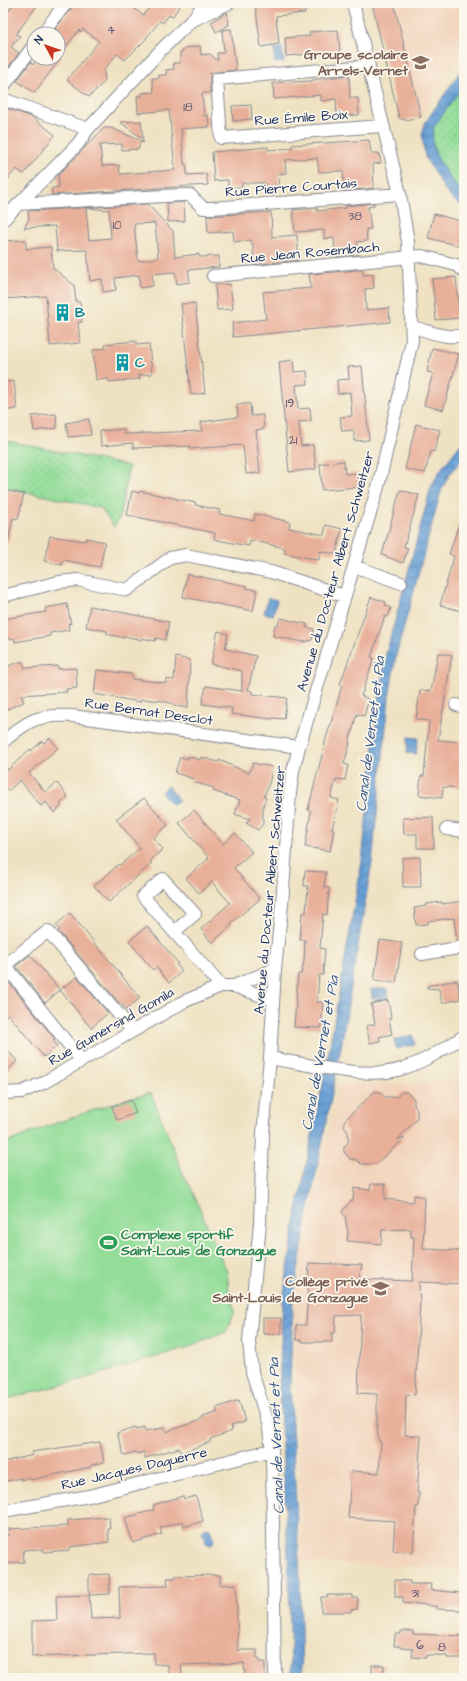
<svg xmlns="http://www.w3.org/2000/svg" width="467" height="1681" viewBox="0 0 467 1681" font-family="'Architects Daughter',sans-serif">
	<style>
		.built { fill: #f2d5bd }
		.grass { fill: url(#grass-dots); stroke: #56867b }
		.pitch { fill: #92dd98; stroke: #56867b }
		.water { fill: url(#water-waves); stroke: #406699 }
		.building { fill: #e8af99; fill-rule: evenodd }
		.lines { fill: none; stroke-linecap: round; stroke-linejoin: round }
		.minor-casing { stroke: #858890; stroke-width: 14 }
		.minor { stroke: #fff; stroke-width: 12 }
		.labels { text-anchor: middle; stroke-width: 3.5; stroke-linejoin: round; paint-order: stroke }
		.number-label { font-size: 12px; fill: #4e4f6d }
		.education-label { font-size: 14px; font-weight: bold; fill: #785e54; stroke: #fbf7ec; text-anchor: end }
		.street-label { font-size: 14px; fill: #1b2f5e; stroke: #fbf7ec }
		.culture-label { font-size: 14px; font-weight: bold; fill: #0d838f; stroke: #fbf7ec; text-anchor: start }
		.leisure-label { font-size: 14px; font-weight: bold; fill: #27864d; stroke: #fbf7ec; text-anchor: start }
		.water-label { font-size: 15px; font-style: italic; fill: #355687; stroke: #fbf7ec }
	</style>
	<defs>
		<pattern id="grass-dots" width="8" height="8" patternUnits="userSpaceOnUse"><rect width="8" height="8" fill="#92dd98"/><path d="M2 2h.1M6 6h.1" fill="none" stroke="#7dbe85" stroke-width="1.8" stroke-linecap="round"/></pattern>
		<pattern id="water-waves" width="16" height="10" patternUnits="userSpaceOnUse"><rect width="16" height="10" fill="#669ed4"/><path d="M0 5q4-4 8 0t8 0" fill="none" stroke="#5381af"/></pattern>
	</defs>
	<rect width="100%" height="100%" fill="#fbf7ec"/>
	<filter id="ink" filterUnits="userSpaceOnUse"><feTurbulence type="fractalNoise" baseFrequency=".025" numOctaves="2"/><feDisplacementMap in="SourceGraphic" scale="8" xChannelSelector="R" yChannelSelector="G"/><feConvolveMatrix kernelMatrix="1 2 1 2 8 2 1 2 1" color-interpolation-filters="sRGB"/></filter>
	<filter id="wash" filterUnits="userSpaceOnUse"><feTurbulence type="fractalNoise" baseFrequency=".012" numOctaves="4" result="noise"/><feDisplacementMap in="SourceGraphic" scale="16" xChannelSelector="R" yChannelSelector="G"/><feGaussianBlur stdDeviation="0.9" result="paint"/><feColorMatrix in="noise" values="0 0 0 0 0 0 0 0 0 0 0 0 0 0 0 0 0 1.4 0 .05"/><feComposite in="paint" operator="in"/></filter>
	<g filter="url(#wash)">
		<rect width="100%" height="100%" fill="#efe2c2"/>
		<path class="built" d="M368,3H464V50L447,73L421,117L404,120L399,118L372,5L369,6Z
			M440,1082H464V1569L302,1562L293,1326L302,1252L286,1250L287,1239L305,1241L338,1084Z"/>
		<path class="grass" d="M464,75V200L440,171L429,125Z
			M3,440L129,466L119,520L114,527L101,508L3,487Z"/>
		<path class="pitch" d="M151,1093L184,1176L191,1188L227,1272L229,1291L235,1311L226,1332L185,1348L76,1381L3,1400V1144C52,1124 100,1106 151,1093Z"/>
		<path class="water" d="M282,48L284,62L275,63L274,49Z
			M464,66V84L434,127C432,134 432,146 435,153C440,163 455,187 464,195V208L448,195L425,157L422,134L425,123Z
			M464,440V457L449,475L441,491L396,656L389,698L372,862L339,1059L308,1213L293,1300L290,1387L300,1578L302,1678H291L289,1578L279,1387L283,1299L297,1211L328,1057L362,861L379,696L386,654L431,487L441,469Z
			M268,598L277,600L273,615L264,613Z
			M408,737L418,738L416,754L407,753Z
			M168,786L179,800L172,805L161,792Z
			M371,989H388V998H372Z
			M413,1035L415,1044L397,1049L394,1040Z
			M206,1528L210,1529L214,1541L211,1545L206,1543L202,1532Z"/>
		<g id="blocks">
			<path class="building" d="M14,3H39L16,34L20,36L11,47L19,53L5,72L3,70V7L8,12Z
				M73,3H127L143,15L153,3H182L172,17L169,15L163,23L160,21L146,38H147L125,60L117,54L104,70L105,81L89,97L67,80L99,41L83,29L81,32L79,30L58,57V31L55,29L72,8Z
				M255,3H305V13L276,16L279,44L261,47Z
				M372,3H394L421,117L404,120L399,118Z
				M227,12L229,25L216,32L211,22Z
				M231,29L236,70L210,73V93H202L204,116L208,115L209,127L181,129L184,164H186L187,175L206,174L208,185L52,195V188L59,187L58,175L104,128H111L144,142L139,143V149L122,150V144L100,145L102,166L119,165L120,174L175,170L169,110L138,113L137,96H142V93L154,92L152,78H159V75H166V70L174,69L173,63H180V53L186,48L200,46L201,55L210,54L218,61L217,53H224L222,30Z
				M338,30L340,52L286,56L285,38L310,36L309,32Z
				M38,58H61L34,93L17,81L31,62L33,65Z
				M349,75L350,98H358L359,115L337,116L336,99L321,101V95L274,99L273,83L312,81V80Z
				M251,105L252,119L233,121L232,106Z
				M3,107L32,117L55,135L24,174L16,169L3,186Z
				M141,121L143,139L120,122Z
				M369,140L371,153H379L381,163L373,164L374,188L344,191L343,171L319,172L317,158L285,160L286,173L278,174L279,186L265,187V183H242V187L228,188V180L214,181L212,152L268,147V150L292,148V145Z
				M184,202L185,221L168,222L167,203Z
				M374,203V206L368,207L371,229H366L367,241L357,242L358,255L335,257L334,238L324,239V230L295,232L293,210L317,208V211L346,208V206Z
				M147,204L173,231L175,257L199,254V257L219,256V267L188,270L190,282L183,283L177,284L175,272L152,274L153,286L140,288L139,275L115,278L116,290L103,292L102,279L90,281L87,250L57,251L55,226L24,228L29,219L28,211ZM86,208L109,210L111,238L89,240ZM155,223L158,258L138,261L134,224Z
				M271,212L272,237L297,235L299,260L254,265L253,244H251V240L234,242L233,231L208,233L207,216Z
				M434,214L461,221L460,222L464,223V247L428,238Z
				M26,240V249L51,247L53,268L74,285L76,302H80L82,322H78L80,343L50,346L46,296L3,299V241Z
				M359,270H362L363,275L373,274L374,288L365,289L366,310L389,308L390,322L233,337L232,323L266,319L263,292L311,288L309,274Z
				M456,277L460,318L436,320L432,279Z
				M230,284L233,309L217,310L215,285Z
				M195,303L205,393L191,395L181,304Z
				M136,341V345L149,344L152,374L139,375L140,379L119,381L109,382V379L96,380L93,350L106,348L105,344Z
				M432,348L459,354L443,410L424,405L433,373L427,372Z
				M293,360L294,372L307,371L308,384L296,385L298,409L310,408L311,421L299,422L301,446L313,445L316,469L289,472L279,362Z
				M362,366L369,440L354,441V430L342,431L340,417L352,416L350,392L338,394L337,380L349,379L348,367Z
				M14,381L17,409L3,411V383Z
				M243,404H250L251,416L263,415L264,429L256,430L260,473L246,474L243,445L190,449V446L133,448V443L101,446L100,431L124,429V434L202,431L201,422L238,417L237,405Z
				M56,414L57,428L34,431L32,416Z
				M89,419L91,435L68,437L66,423Z
				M416,424L440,430L434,452L431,451L425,473L405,469Z
				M344,461L345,474L357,473L359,487L322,490L320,464Z
				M3,490L24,494L18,519L13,518L8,543H3Z
				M400,490L419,495L404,547L408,548L403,563L382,555Z
				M132,491L139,493L140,491L196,503L195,505L220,510L219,514L230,516L254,521L255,514L273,518L290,522L289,528L324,535L326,525L342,529L336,554L320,551L319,560L284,553L285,548L250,540L249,546L222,541L214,539L215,533L127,515Z
				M462,515L464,516V612L440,605L454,556L449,554Z
				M50,536L85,541L86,538L105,542L100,567L63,560L62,565L44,561Z
				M187,574L247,586L246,588L257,590L253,611L183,597Z
				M371,597L386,602L385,605L391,608L388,617L385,616L371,657L374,658L361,696L369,699L364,716L357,714L349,742L350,743L344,764L348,765L345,780L336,779L331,798L339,800L332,829H334L330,851L305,847L311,811L308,810L327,735L336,707L342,685L340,684Z
				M67,604L71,624L68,623L69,630L50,633V636L15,642L14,638L3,640V619L46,612L45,608Z
				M90,606L169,622L165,640L156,638L155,641L142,638V640L124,636V638L107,634V631L86,627Z
				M280,618L307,624L306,627L314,629L312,640L303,642L273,636L275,625H278Z
				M218,631L228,634L225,649L256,656L248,690L252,691V694L287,698L284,719L273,718V719L231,714L232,708L202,704L206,686L242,691V671L211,664Z
				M438,653L452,655L438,740L464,742V788L443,787L442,798L419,795L421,776H424L429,721L416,719L420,690L431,691Z
				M176,657L190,660L188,708L174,706V704L163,701L141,699L140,702L94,694L97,670L132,674V679L166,683V679L174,680Z
				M22,661L25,668L58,666V669L76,668L77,688L66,689L67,692L21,695L24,702L3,711V668Z
				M50,738L58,748L29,773L45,792L57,783L68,797L60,804L62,806L54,813L46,802L41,806L20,780L8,791L3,785V764L8,770L30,749L31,751L42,741L44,743Z
				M188,756L200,760L201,757L218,762L219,760L249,773L253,763L272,767L270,780L264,797L266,798L263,806V824L258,830L246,823L250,819L235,814L240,800L213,791L214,788L193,782L194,779L175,773L180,757L188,759Z
				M144,798L168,825L153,838L163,849L150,861L152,863L109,902L94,886L119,864L120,865L140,848L116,819Z
				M194,810L223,844L235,833L252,852L234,868L260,899L231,923L232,925L212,943L201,929L230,903L212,882L199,893L186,878L209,858L179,823Z
				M433,817L434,848H417V834H404L403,818Z
				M420,857L421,887H403L402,858Z
				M305,871L326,872L324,887L329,888L327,915L323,914L320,948L325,949L323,975H319L317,1002H323L321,1028L294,1027L298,974H301L304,961L305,940H300L302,913H306L308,886H304Z
				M464,901V940L457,941L454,918L428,921V924L416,925L414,908L427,906L426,904L442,902V904Z
				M70,913L140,998L126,1010L122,1004L121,1005L58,931L60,930L56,925Z
				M147,926L178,963L176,964L182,971L169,983L156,967L153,970L129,941Z
				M380,940L402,943L396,983L374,980Z
				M30,955L60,990L45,1003L16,966Z
				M3,975L55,1039L53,1040L57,1046L44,1057L8,1014L3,1018Z
				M77,977L108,1013L91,1028L60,990Z
				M457,980L461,999L442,1003L439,989L427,988V986Z
				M388,1000L391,1018L389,1019L392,1034L379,1037L380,1041L370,1043L366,1026L375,1024L371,1004Z
				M3,1045L17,1061L3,1074Z
				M375,1091L380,1092L385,1097H397L402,1092H407L414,1099V1106L417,1109V1119L398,1139L405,1138L376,1164H361L357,1160L350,1159L344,1152V1147L348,1143V1132L344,1127V1121Z
				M131,1100L136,1113L117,1120L112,1106Z
				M371,1184H385V1199L413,1202L414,1195L425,1197L423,1249L464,1251V1284L419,1282L420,1303L415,1395L406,1394L405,1435L421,1436L417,1493H419L418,1507H416L413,1553L393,1551L395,1521L348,1518L351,1471L379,1473L381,1442H379L377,1426V1394L358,1393L361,1315L336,1316L335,1333H332V1342H301V1340H296V1325H306L309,1263L362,1265L359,1279L412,1281L414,1237H411V1229L382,1230L381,1244L347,1241L348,1233L345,1216L342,1212L351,1201H353L354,1188L370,1190Z
				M263,1318H281V1334H263Z
				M239,1400L245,1422L231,1426L232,1431L210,1439V1442L181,1453L179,1448L145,1458L144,1452L137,1454L136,1452L124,1455L117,1433L136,1427L137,1429L145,1427L146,1431L155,1429V1430L165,1427L166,1432L203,1419V1417L218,1412L216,1408Z
				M100,1442L104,1462L91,1465V1467L30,1480L29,1478L21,1480V1478L3,1482V1462L33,1455L32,1452Z
				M183,1496L184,1499L196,1496L203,1521L184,1527L183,1521L160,1528L162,1534L133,1543L125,1518L154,1510L153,1505Z
				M109,1517L110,1529H108L109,1542L70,1547V1550L44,1552L43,1549L23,1550L24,1562L3,1564V1535H9V1529L68,1526V1520Z
				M109,1574L110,1594L89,1595L91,1619L120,1618L119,1587L168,1586L167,1578H175V1576L215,1575H220V1585L236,1584L238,1650H257V1658H259V1662H265V1678H245L244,1663L181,1665L182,1678H169L168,1665L154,1664V1653L32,1657V1621L57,1620L56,1596L89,1595V1575Z
				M395,1580L410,1581V1584H431L430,1590L461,1593V1595L464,1596L463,1610L436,1609V1606H430V1605L403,1603V1597H395Z
				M327,1595H352V1598H358L357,1609L351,1610V1612H321V1597H328Z
				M401,1631H413V1634L464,1636V1650H462L461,1658H447V1656L437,1655H426V1658L412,1657L413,1649L400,1648V1646H394L395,1634H401Z
				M372,1665H384L383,1678H372Z"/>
		</g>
	</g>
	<g filter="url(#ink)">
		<use href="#blocks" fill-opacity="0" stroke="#858890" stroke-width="1"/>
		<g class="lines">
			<defs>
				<path id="minor" d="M193,20L229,3
					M42,34L66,3
					M369,66L217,79L221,138L382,126
					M3,87L34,45
					M3,99L88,129
					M18,204L183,195H190L203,208H212L400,194
					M3,220L78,144L88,129L162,49L192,20L205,3
					M213,276L422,256L456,265L464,271
					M412,327C427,330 449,341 464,334
					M354,566L401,583
					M3,596L59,582L78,580L127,590L170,558L186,555L271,572L344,596
					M456,705L464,707
					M3,742C28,720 38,714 72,716L299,747
					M447,829L464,831
					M174,932L195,914L163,879L143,896L221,986
					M422,954L464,947
					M234,986L273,1000
					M270,1058C305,1064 365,1079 398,1070C422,1063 443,1050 464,1036
					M81,1060L5,965L48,931L132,1030
					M3,1093L22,1092L43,1083L185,1001L221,986H234L275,969
					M3,1511L89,1496L272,1450
					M275,1678L272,1450L268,1423L252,1372L249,1341L260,1223L263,1133L270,1058L275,969L282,904L290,793L293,771L299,747L378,487L412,341L408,242L400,194L353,3"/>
			</defs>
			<use href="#minor" class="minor-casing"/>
			<use href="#minor" class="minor"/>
		</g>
	</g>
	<defs>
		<symbol id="school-bare" viewBox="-9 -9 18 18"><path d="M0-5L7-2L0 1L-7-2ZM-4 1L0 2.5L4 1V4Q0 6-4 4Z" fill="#8d6e63" stroke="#fbf7ec" stroke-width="2.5" paint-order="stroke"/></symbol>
		<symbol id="building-bare" viewBox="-9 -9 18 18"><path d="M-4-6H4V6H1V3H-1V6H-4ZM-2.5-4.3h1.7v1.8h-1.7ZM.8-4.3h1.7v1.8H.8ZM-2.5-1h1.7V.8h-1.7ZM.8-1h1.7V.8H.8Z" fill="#0f9aa8" stroke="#fbf7ec" stroke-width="2.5" paint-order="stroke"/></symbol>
		<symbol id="stadium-bare" viewBox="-9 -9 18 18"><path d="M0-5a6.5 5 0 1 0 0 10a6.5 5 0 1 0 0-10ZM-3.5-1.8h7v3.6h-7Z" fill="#2e9e5b" stroke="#fbf7ec" stroke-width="2.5" paint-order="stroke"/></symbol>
	</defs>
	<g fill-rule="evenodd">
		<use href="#school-bare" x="408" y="50" width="25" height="25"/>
		<use href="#building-bare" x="50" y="300" width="25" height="25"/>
		<use href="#building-bare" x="110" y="350" width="25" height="25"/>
		<use href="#stadium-bare" x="96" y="1230" width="25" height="25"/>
		<use href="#school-bare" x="368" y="1276" width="25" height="25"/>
	</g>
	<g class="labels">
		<g class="number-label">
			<text x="111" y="34">4</text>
			<text x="188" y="111">18</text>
			<text x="355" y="220">38</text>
			<text x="117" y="229">10</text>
			<text x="290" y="407">19</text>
			<text x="293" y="444">21</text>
			<text x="415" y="1597">31</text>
			<text x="420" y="1649">6</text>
			<text x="442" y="1651">8</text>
		</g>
		<g class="education-label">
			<text x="408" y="59">Groupe scolaire<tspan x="408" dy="16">Arrels-Vernet</tspan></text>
			<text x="368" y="1286">Collège privé<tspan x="368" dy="16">Saint-Louis de Gonzague</tspan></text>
		</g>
		<g class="street-label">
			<text transform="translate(301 117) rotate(-4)" y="5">Rue Émile Boix</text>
			<text transform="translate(291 187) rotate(-4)" y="5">Rue Pierre Courtais</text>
			<text transform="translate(310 252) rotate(-5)" y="5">Rue Jean Rosembach</text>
			<text transform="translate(335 571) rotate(-74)" y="5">Avenue du Docteur Albert Schweitzer</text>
			<text transform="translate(149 711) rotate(8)" y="5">Rue Bernat Desclot</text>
			<text transform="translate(269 890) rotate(-85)" y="5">Avenue du Docteur Albert Schweitzer</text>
			<text transform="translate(111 1026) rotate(-30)" y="5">Rue Gumersind Gomila</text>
			<text transform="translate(134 1468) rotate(-13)" y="5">Rue Jacques Daguerre</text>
		</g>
		<g class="culture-label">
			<text x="75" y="317">B</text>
			<text x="135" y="367">C</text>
		</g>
		<g class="leisure-label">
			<text x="121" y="1239">Complexe sportif<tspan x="121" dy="16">Saint-Louis de Gonzague</tspan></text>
		</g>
		<g class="water-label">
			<text transform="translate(370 734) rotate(-83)" y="5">Canal de Vernet et Pia</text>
			<text transform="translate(320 1053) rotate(-80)" y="5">Canal de Vernet et Pia</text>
			<text transform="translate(276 1436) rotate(-92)" y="5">Canal de Vernet et Pia</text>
		</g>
	</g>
	<rect width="467" height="1681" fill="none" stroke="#fbf7ec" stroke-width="16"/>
	<g transform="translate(46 46) rotate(310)"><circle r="19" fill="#fbf7ec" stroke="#a1a7b3"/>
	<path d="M0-3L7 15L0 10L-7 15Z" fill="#c8321e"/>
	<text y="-6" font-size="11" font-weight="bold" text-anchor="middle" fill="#1b2f5e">N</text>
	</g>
</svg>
